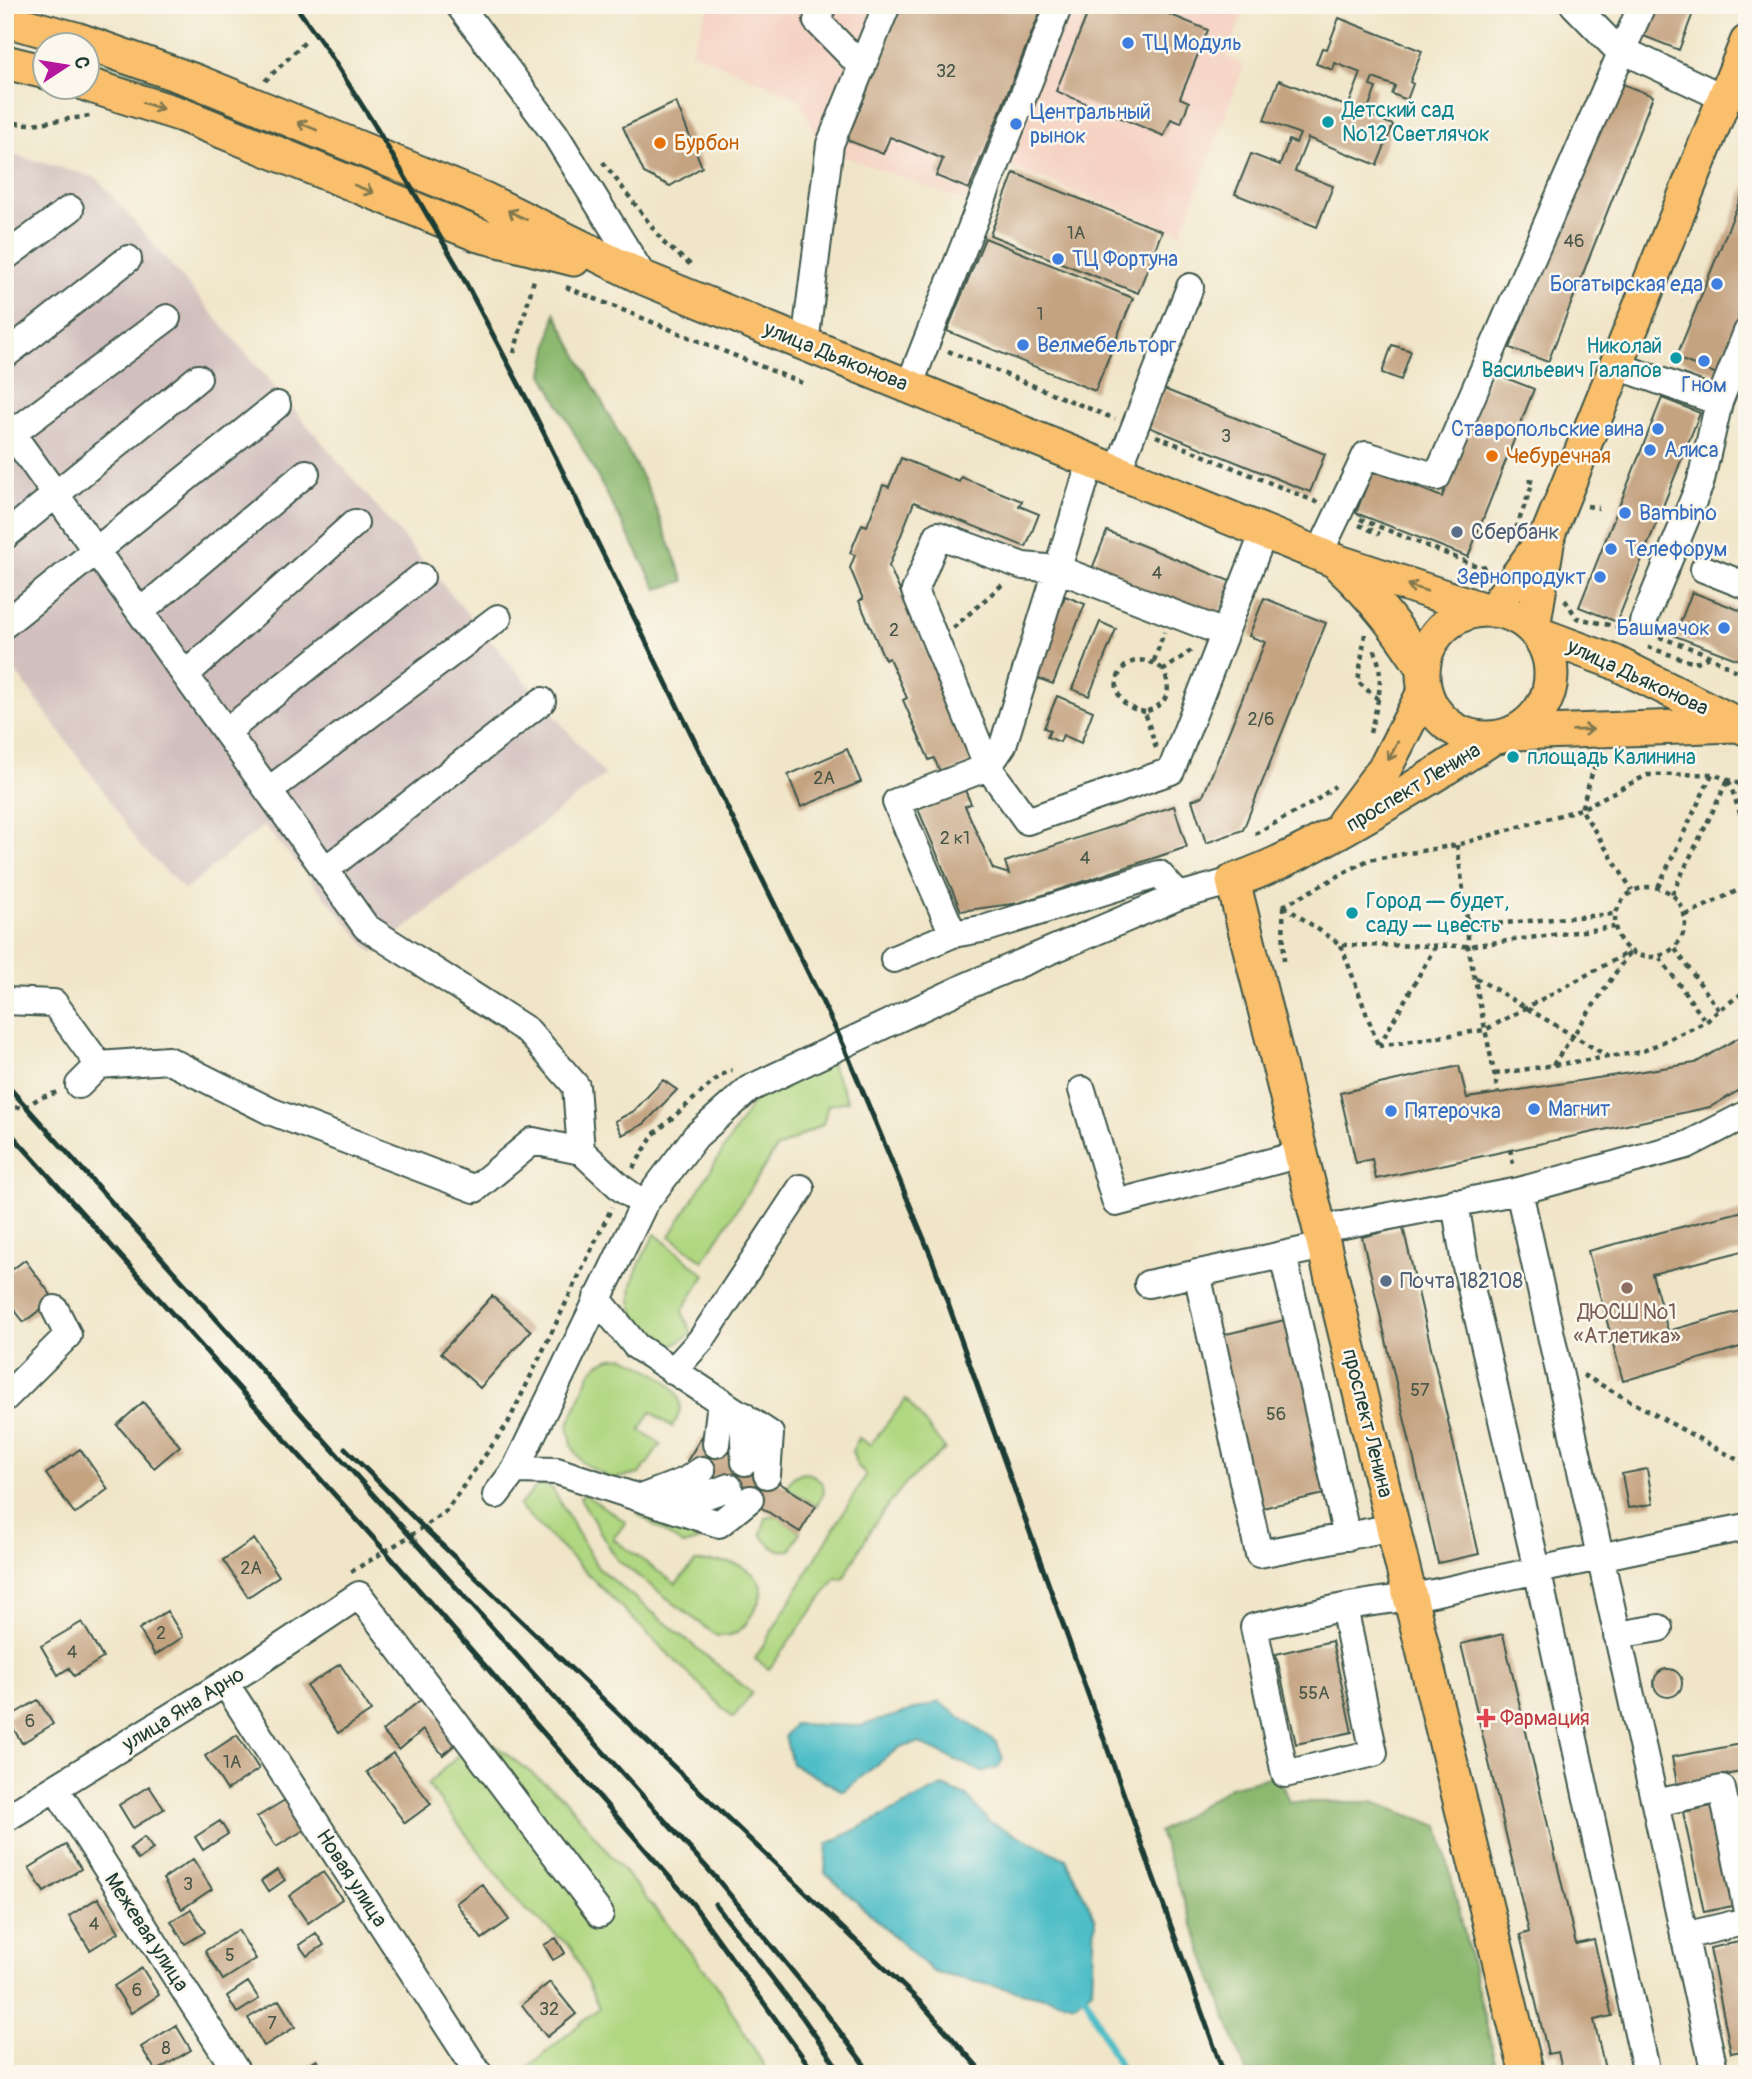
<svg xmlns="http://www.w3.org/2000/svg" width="1752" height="2079" viewBox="0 0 1752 2079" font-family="Pangolin,sans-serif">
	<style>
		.built { fill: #f5d2c3 }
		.industrial { fill: #d1bfbd }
		.green { fill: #b0d781; stroke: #688a5a; stroke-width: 2 }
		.forest { fill: #8cb86f; stroke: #567a52; stroke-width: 2 }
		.water { fill: #50bec7; stroke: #387e7e; stroke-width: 2 }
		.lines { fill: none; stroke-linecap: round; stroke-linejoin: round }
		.stream { stroke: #50bec7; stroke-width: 7 }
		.building { fill: #c4a381 }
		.minor-casing { stroke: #3e564a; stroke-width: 30 }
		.major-casing { stroke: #3e564a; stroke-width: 37 }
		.path { stroke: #3e564a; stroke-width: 4.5; stroke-dasharray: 5 5; stroke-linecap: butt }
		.minor { stroke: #fff; stroke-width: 26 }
		.major { stroke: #f9bf6d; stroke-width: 33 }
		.rail { stroke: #1f3d34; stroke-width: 5 }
		.oneway { stroke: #81784e }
		.shop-dot { fill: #3f7fe0; stroke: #fbf7ec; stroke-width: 2.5 }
		.culture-dot { fill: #0f9aa8; stroke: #fbf7ec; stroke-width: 2.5 }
		.food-dot { fill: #e8710a; stroke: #fbf7ec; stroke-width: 2.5 }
		.service-dot { fill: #5c6f8a; stroke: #fbf7ec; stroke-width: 2.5 }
		.education-dot { fill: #8d6e63; stroke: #fbf7ec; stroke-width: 2.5 }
		.health-dot { fill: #e0444e; stroke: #fbf7ec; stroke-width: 2.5 }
		.labels { text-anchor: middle; stroke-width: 5; stroke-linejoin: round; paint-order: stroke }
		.number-label { font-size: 18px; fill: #485647 }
		.shop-label { font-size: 21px; fill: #366cbe; stroke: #fbf7ec; text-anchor: start }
		.culture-label { font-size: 21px; fill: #0d838f; stroke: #fbf7ec; text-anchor: start }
		.food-label { font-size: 21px; fill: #c56008; stroke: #fbf7ec; text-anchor: start }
		.street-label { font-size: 21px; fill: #1f3d34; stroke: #fbf7ec }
		.service-label { font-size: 21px; fill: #4e5e75; stroke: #fbf7ec; text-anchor: start }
		.education-label { font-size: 21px; fill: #785e54; stroke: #fbf7ec }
		.health-label { font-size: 21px; fill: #be3a42; stroke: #fbf7ec; text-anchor: start }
	</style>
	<rect width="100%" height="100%" fill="#fbf7ec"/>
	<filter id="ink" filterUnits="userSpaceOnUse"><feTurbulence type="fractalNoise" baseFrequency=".0143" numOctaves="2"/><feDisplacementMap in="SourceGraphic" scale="14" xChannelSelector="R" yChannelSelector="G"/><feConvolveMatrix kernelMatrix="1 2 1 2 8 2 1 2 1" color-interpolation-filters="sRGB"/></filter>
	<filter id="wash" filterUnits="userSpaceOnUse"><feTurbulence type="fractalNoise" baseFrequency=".00686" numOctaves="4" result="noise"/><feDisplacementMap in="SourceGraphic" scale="28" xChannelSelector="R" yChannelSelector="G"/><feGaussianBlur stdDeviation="1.57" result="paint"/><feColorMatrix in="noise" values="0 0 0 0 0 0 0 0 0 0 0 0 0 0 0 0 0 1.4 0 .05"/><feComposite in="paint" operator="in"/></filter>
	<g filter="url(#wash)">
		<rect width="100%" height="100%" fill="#f0e5c8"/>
		<path class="built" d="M710,5H1247L1226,56L1244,66L1181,233L985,158L966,201L821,148L800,99L690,51Z"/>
		<path class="industrial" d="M14,155L97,178L605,775L373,953L264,825L185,890L140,846L104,792L5,657V161Z"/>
		<path class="green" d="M88,59L189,94L357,160L354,169L185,103L88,69Z
			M831,1064L848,1101L828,1105L823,1124L776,1149L703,1261L670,1236L756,1097Z
			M655,1234L705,1275L682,1311L692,1334L667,1348L656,1347C617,1300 629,1283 655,1234Z
			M625,1357C652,1371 699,1389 672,1427L651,1412L640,1430L661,1444L640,1474L611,1479L582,1462L573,1448L568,1426L590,1373L599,1363L611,1358Z
			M906,1399L945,1449L904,1485L874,1524L843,1579L836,1578L769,1669L755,1659L866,1475L857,1465L852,1451L859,1438L870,1445Z
			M803,1472L813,1475L823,1484L824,1493L816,1506L786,1487L794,1476Z
			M542,1484L552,1488L598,1568L752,1693L733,1718L519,1506L535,1488Z
			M584,1494L626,1522L613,1539L676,1584L695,1562C710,1562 732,1560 745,1568C769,1583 763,1599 749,1619C745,1626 741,1631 733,1634C729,1636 722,1636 717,1636L617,1560L580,1498Z
			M644,1512L657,1514L700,1540L683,1545L638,1514Z
			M776,1516L800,1532L791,1550C776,1552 769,1547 761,1534L766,1518Z
			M481,1735L563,1797L714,1981L769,2074H520L599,2008L572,1948L522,1906L427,1784Z"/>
		<path class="forest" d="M555,313L649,491L684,581L657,589L543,374Z
			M1278,1775L1289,1802H1373L1439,1826L1498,2074H1247L1159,1832L1230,1787Z"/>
		<path class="water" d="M939,1702L997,1743L1003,1759L998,1768L982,1772L919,1743L900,1747L843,1791L792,1764L785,1736L794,1724L860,1726Z
			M942,1786L967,1796L990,1822L1066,1859L1095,1918L1092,1990L1075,2004L933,1972L825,1873L827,1844Z"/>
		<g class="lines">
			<path class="stream" d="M1085,1996L1123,2074"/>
		</g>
		<g id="blocks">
			<path class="building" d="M901,5H1043L969,189L936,176L943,159L915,147L890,137L883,154L847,140Z
				M1091,5H1147L1208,30L1180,98L1189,102L1181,123L1171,119L1164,136L1056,91Z
				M1653,5H1696L1679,50L1641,35Z
				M1339,18L1422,51L1410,82L1413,84L1407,100L1392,94L1395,86L1373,78L1370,86L1376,88L1366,114L1393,125L1377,165L1308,138L1295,171L1333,186L1317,227L1235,194L1251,154L1280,165L1289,140L1296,143L1300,134L1264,120L1279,80L1348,107L1361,73L1335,63L1333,70L1316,64L1322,48L1327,49Z
				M1615,81L1653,96L1548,362L1510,348Z
				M676,102L702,167L670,186L644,173L623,127Z
				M1014,173L1162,231L1138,293L990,235Z
				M1747,182V298L1717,374L1676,358Z
				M985,238L1133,298L1095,391L947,331Z
				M1392,345L1411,351L1401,380L1382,373Z
				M1491,372L1534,389L1468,557L1356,513L1373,470L1442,497Z
				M1164,389L1325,454L1310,492L1149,427Z
				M1662,398L1700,413L1617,622L1579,607Z
				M901,458L959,482L961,477L1022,501L1019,506L1039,514L1026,547L914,502L889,566L975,761L942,776L934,758L929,760L903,700L907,698L889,658L885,660L859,601L863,599L850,568L855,555L850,553L862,524L867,526L883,485L889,487Z
				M1107,531L1232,582L1216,620L1092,569Z
				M1692,592L1747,613V663L1675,636Z
				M1065,596L1085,604L1053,684L1032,676Z
				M1264,598L1326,623L1243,830L1206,843L1192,800L1203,796L1265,642L1249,636Z
				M1100,622L1116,629L1089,696L1072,689Z
				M1057,696L1093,711L1081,743L1063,735L1060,742L1047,737L1050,730L1044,728Z
				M847,749L861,782L801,807L788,775Z
				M961,781L971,804L965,806L993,869L1009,874L1005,862L1174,806L1187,847L1019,903L961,911L915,802Z
				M1747,1033V1086L1710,1107L1376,1179L1372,1159L1356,1163L1340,1093L1459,1066L1467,1098L1695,1063Z
				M663,1080L677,1090L644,1124L622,1135L615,1121L634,1111Z
				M1747,1210V1250L1652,1274L1668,1331L1747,1309V1345L1623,1381L1588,1251Z
				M1403,1227L1479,1554L1438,1563L1362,1237Z
				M25,1260L54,1299L24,1322L5,1298V1275Z
				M492,1296L531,1331L480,1388L441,1353Z
				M1293,1318L1333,1492L1258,1509L1218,1336Z
				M143,1402L180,1446L154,1468L117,1425Z
				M703,1435L816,1506L800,1532L687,1461Z
				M80,1449L108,1489L75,1514L46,1474Z
				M1647,1469L1653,1504L1628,1508L1622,1474Z
				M254,1539L279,1576L248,1597L223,1560Z
				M167,1611L183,1637L155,1655L139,1629Z
				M82,1622L103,1658L74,1676L69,1668L58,1675L41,1646Z
				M1503,1634L1576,1944L1594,1940L1612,2016L1594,2020L1606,2074H1563L1558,2052L1548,2054L1520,1935L1529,1932L1461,1644Z
				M1332,1641L1352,1732L1296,1744L1276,1654Z
				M340,1664L371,1711L338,1733L307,1686Z
				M1654 1683a14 14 0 1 1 28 0a14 14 0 1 1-28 0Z
				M423,1698L459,1741L443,1755L423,1730L399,1750L382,1731Z
				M38,1700L53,1724L22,1743L7,1718Z
				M237,1735L259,1769L227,1790L205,1756Z
				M1747,1743V1771L1677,1784L1672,1757Z
				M393,1753L431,1804L405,1823L367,1772Z
				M149,1786L164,1809L133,1828L119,1805Z
				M1747,1799V1838H1746L1738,1801Z
				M285,1800L304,1830L276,1847L257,1817Z
				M1712,1806L1732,1906L1704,1912L1683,1812Z
				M220,1821L228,1834L203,1850L195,1837Z
				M144,1837L153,1849L138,1860L130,1848Z
				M66,1845L81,1869L44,1892L29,1868Z
				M193,1859L212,1889L182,1909L163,1879Z
				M277,1870L285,1880L268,1892L261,1881Z
				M323,1872L342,1899L308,1923L289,1896Z
				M482,1884L509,1920L482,1939L456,1903Z
				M98,1898L119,1932L90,1950L69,1916Z
				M191,1909L205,1932L185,1944L171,1921Z
				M238,1930L256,1959L223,1980L205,1951Z
				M316,1933L324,1945L307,1956L299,1945Z
				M556,1938L565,1953L553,1960L544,1945Z
				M1739,1942L1747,1980V2050L1731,2053L1710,1948Z
				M142,1968L159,1995L131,2013L114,1986Z
				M248,1982L259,1999L237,2013L227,1996Z
				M550,1982L576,2014L547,2037L522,2005Z
				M279,2000L295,2027L264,2046L248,2018Z
				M176,2025L191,2050L156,2071L141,2047Z
				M317,2060L325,2074H294Z"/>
		</g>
	</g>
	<g filter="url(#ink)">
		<use href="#blocks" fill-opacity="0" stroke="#3e564a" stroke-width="2"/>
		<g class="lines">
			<defs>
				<path id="minor" d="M459,5L555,134L644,278
					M823,5L817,21L862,67
					M1574,5L1614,46L1724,98
					M5,257L70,209
					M805,344L830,144L887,5
					M5,355L128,259
					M1615,365L1719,402
					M909,386L1059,5
					M5,424L366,927L528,1031L576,1086L581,1151
					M5,439L167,318
					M1091,461L1003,745L988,767L896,802L953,934L987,928L1159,874L1179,896
					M1117,472L1190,287
					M5,536L198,378
					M1319,554L1366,455L1437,477L1642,5
					M1704,569L1747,586
					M140,612L306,473
					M1643,622L1700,484L1719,402L1747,332
					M5,624L277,405
					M1224,633L1058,569L1023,566L938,535L915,591L988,767L1027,821L1171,771L1264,532
					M185,675L355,523
					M226,732L421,577
					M268,791L498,618
					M325,870L542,701
					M894,959L953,934
					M5,1001L54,1003L99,1065L168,1060L270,1111L475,1189L533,1141L581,1151L621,1188L644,1204
					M79,1085L99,1065
					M1082,1090L1116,1203L1301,1154
					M1519,1191L1715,2074
					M1455,1202L1464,1258L1537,1569L1647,2074
					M1320,1227L1343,1225L1519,1191L1687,1145L1747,1114
					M1283,1255L1347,1537
					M1197,1273L1259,1554L1393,1527
					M1148,1284L1324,1246
					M597,1298L636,1346L770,1434L767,1475
					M673,1371L701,1340L801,1188
					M5,1398L68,1335L55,1309
					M743,1415L745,1462
					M716,1444L721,1401
					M515,1470L557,1471L719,1524L750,1499
					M496,1495L515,1470L644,1204L696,1136L749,1089L967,986L1179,896L1233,881
					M641,1498L685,1481L702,1470
					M672,1508L729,1487
					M1344,1607L1374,1753L1285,1774L1254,1627L1344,1607C1373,1601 1403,1599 1433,1593C1538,1570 1642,1547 1747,1527
					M1617,1635L1659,1628
					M225,1683L479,2074
					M56,1789L238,2074
					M1655,1803L1722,1789L1747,1911
					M5,1819L251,1667L359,1595L600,1914
					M1684,1936L1747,1921"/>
				<path id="major" d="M5,20L76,39L198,82L484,199L644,278L1333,560L1482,609
					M5,62L46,72
					M88,85L182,115L479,235L574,259
					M1340,566C1374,598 1398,629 1423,668
					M1423 674a64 64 0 1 1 128 0a64 64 0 1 1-128 0Z
					M1493,610L1545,537
					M1533,628L1549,532L1747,42
					M1536,633L1614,662L1747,729
					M1514,733L1735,725
					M1492,738C1450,766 1407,792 1364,817C1321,842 1279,865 1233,881L1324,1246L1527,2074
					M1344,822L1386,766L1425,690"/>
			</defs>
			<use href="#minor" class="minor-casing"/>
			<use href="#major" class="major-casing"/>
			<path class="path" d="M265,81L307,40
				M5,123L32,124L90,116
				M603,162L665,244L691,265
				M566,287L802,383
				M948,351L1115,419
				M514,353L535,276
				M1156,436L1319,503
				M1587,506L1599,508
				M1360,519L1479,567L1488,566
				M1359,525L1380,534
				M1516,529L1533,482L1524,479
				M1565,600L1577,618L1623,628
				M953,628L1004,583
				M1365,634L1358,682L1379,700
				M1659,637L1702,652L1747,677
				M1648,647L1694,663L1709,657
				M1154,661L1164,632
				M1145,712C1092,703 1122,636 1164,670
				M1370,733C1378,703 1386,675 1373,646
				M1156,748L1145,712C1168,704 1172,692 1164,670L1193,649
				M1598,755L1581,809L1632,890
				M1729,781L1747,834
				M1255,834L1314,802L1335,786
				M1457,845L1468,926V946L1498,1092
				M1615 922a35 35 0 1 1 70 0a35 35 0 1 1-70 0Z
				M1658,887L1712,774
				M1672,894L1728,780
				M1283,906L1284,964
				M1283,906L1368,860L1457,845L1581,809L1647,775L1713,774L1747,787
				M1284,906L1341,945L1468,946L1614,927
				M1686,915L1747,886
				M1468,926L1614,914
				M1341,945L1378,1045
				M1675,949L1719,1010
				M1660,958L1706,1022
				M1476,978L1609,1057
				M1379,1046L1485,1030L1629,952
				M1379,1046L1435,947
				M1553,1065L1629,953
				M1495,1074L1641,1052L1706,1022L1719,1010L1747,990
				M5,1108L26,1107L39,1098L58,1092
				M1510,1149L1514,1168
				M633,1168L654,1134L721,1075L732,1070
				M1583,1375L1747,1465
				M351,1572L410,1536L445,1512L508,1423L612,1207"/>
			<use href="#minor" class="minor"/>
			<use href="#major" class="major"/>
			<path class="rail" d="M295,5L325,47L374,124L457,266L536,417L843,1044L931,1256L1224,2074
				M5,1083L717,1879L820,2005L871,2074
				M5,1127L385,1551L692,1903L815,2074
				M345,1448L423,1527L920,2002L984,2074
				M715,1904L803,2018L842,2074"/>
		</g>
		<defs><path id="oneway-shaft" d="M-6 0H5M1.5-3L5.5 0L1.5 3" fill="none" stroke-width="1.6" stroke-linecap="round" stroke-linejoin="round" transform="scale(1.75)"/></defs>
		<g class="oneway">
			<use href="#oneway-shaft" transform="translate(153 106) rotate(18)"/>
			<use href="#oneway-shaft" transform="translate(307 126) rotate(-158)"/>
			<use href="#oneway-shaft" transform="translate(364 189) rotate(22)"/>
			<use href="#oneway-shaft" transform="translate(517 215) rotate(-154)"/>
			<use href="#oneway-shaft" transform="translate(1417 588) rotate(-162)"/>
			<use href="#oneway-shaft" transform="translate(1583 730) rotate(-2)"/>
			<use href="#oneway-shaft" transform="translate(1393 751) rotate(117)"/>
		</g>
	</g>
	<g class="shop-dot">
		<circle cx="1128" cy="43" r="7"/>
		<circle cx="1016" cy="124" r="7"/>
		<circle cx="1058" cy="259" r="7"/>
		<circle cx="1717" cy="284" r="7"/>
		<circle cx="1023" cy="345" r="7"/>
		<circle cx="1704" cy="361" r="7"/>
		<circle cx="1658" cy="429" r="7"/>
		<circle cx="1650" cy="450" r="7"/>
		<circle cx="1625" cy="513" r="7"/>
		<circle cx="1611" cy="549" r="7"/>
		<circle cx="1600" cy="577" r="7"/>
		<circle cx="1724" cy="628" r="7"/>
		<circle cx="1534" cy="1109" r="7"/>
		<circle cx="1391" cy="1111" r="7"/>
	</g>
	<g class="culture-dot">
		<circle cx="1328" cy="122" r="7"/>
		<circle cx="1676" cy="358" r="7"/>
		<circle cx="1513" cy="757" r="7"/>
		<circle cx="1352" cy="913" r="7"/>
	</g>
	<g class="food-dot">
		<circle cx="660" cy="143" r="7"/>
		<circle cx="1492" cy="456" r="7"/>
	</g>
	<g class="service-dot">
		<circle cx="1457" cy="532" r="7"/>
		<circle cx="1386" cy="1281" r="7"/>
	</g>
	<circle class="education-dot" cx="1627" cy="1288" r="7"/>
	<path class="health-dot" d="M1482.5 1707.5h7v7h7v7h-7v7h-7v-7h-7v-7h7z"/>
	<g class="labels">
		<g class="number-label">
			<text x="946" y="77">32</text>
			<text x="1076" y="239">1А</text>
			<text x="1574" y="247">46</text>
			<text x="1040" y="320">1</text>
			<text x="1226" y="442">3</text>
			<text x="1157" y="579">4</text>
			<text x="894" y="636">2</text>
			<text x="1261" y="725">2/6</text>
			<text x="824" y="784">2А</text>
			<text x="955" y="844">2 к1</text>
			<text x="1085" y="864">4</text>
			<text x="1420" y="1396">57</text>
			<text x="1276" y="1420">56</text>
			<text x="251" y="1574">2А</text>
			<text x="161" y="1639">2</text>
			<text x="72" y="1658">4</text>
			<text x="1314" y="1699">55А</text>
			<text x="30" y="1727">6</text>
			<text x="232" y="1768">1А</text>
			<text x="188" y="1890">3</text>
			<text x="94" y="1930">4</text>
			<text x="230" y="1961">5</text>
			<text x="137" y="1996">6</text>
			<text x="549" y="2015">32</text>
			<text x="272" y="2029">7</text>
			<text x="166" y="2054">8</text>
		</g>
		<g class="shop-label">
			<text x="1142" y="50">ТЦ Модуль</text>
			<text x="1030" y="119">Центральный<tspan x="1030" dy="24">рынок</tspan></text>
			<text x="1072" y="266">ТЦ Фортуна</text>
			<text x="1703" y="291" text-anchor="end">Богатырская еда</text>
			<text x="1037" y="352">Велмебельторг</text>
			<text x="1704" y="392" text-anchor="middle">Гном</text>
			<text x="1644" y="436" text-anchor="end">Ставропольские вина</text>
			<text x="1664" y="457">Алиса</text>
			<text x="1639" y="520">Bambino</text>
			<text x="1625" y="556">Телефорум</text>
			<text x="1586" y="584" text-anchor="end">Зернопродукт</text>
			<text x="1710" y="635" text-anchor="end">Башмачок</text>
			<text x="1548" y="1116">Магнит</text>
			<text x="1405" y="1118">Пятерочка</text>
		</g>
		<g class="culture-label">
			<text x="1342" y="117">Детский сад<tspan x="1342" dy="24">№12 Светлячок</tspan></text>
			<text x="1662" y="353" text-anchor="end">Николай<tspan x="1662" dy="24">Васильевич Галапов</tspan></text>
			<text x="1527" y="764">площадь Калинина</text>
			<text x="1366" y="908">Город — будет,<tspan x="1366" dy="24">саду — цвесть</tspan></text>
		</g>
		<g class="food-label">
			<text x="674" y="150">Бурбон</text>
			<text x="1506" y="463">Чебуречная</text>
		</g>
		<g class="street-label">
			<text transform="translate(836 356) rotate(22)" y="7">улица Дьяконова</text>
			<text transform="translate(1638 677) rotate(25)" y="7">улица Дьяконова</text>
			<text transform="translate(1413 787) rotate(-31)" y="7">проспект Ленина</text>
			<text transform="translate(1368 1423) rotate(76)" y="7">проспект Ленина</text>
			<text transform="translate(183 1709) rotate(-32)" y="7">улица Яна Арно</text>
			<text transform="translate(352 1878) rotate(57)" y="7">Новая улица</text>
			<text transform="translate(147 1932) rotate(57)" y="7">Межевая улица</text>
		</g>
		<g class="service-label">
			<text x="1471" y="539">Сбербанк</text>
			<text x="1400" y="1288">Почта 182108</text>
		</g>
		<g class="education-label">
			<text x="1627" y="1319">ДЮСШ №1<tspan x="1627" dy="24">«Атлетика»</tspan></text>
		</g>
		<g class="health-label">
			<text x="1500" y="1725">Фармация</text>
		</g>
	</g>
	<rect width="1752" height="2079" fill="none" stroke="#fbf7ec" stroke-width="28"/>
	<g transform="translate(66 66) rotate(78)"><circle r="33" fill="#fbf7ec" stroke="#a3ada2" stroke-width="2"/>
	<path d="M0-5L12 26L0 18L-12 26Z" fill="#b5179e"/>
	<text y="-10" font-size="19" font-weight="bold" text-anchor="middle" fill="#1f3d34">С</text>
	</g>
</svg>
